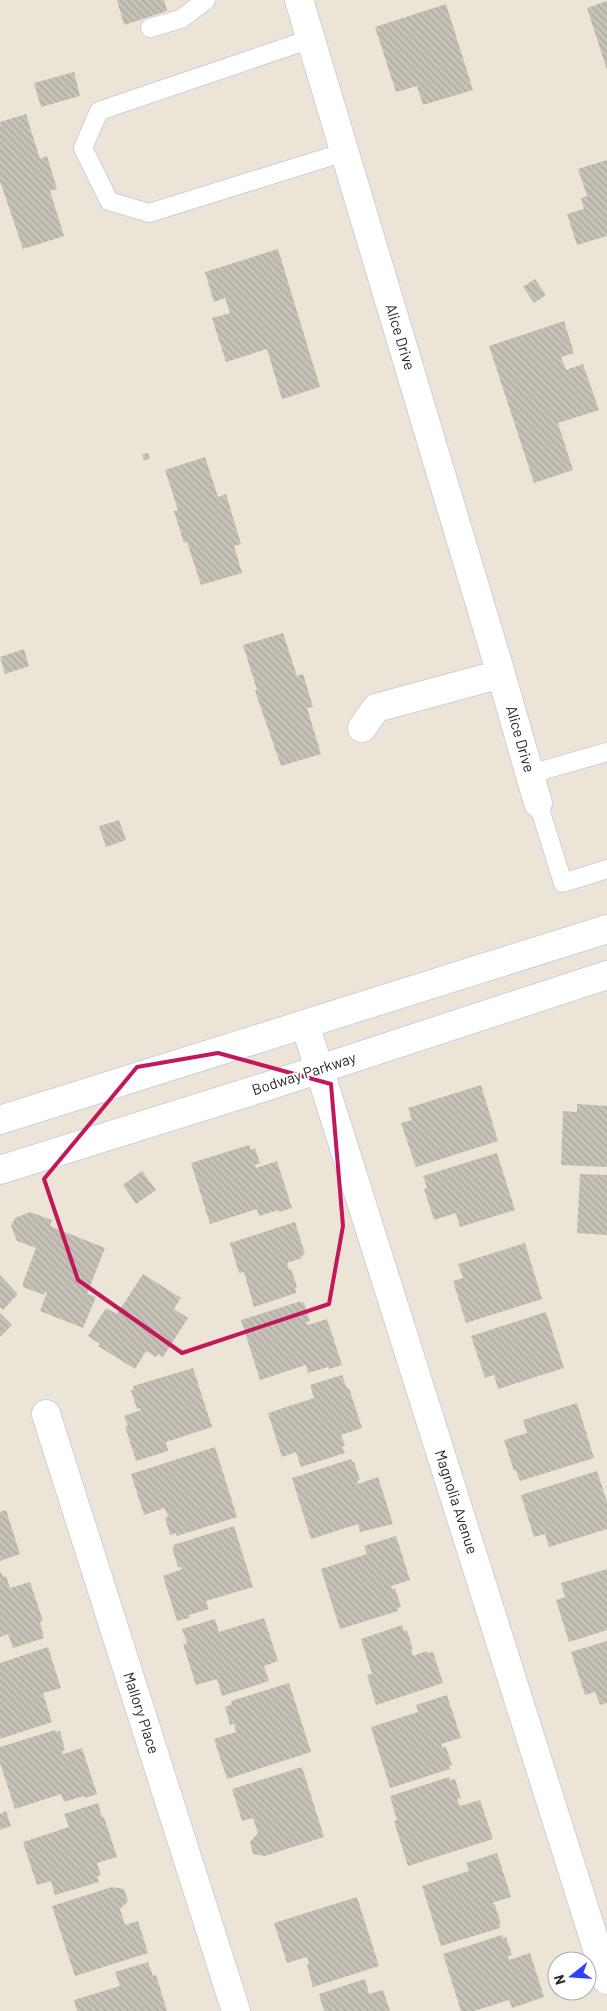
<svg xmlns="http://www.w3.org/2000/svg" width="607" height="2011" viewBox="0 0 607 2011" font-family="Barlow,sans-serif">
	<style>
		.building { fill: url(#building-back-hatch) }
		.lines { fill: none; stroke-linecap: round; stroke-linejoin: round }
		.service-casing { stroke: #cdcee3; stroke-width: 20 }
		.minor-casing { stroke: #cdcee3; stroke-width: 30 }
		.tertiary-casing { stroke: #cdcee3; stroke-width: 30 }
		.service { stroke: #fff; stroke-width: 18 }
		.minor { stroke: #fff; stroke-width: 28 }
		.tertiary { stroke: #fff; stroke-width: 28 }
		.marked { fill: none; stroke: #c2185b; stroke-width: 4; stroke-linejoin: round }
		.labels { text-anchor: middle; stroke-width: 4; stroke-linejoin: round; paint-order: stroke }
		.street-label { font-size: 15px; fill: #282828; stroke: #fff }
	</style>
	<defs>
		<pattern id="building-back-hatch" width="6" height="6" patternUnits="userSpaceOnUse" patternTransform="scale(1.25)"><rect width="6" height="6" fill="#c7c2b7"/><path d="M-1 5l2 2M0 0l6 6M5-1l2 2" fill="none" stroke="#aba79d"/></pattern>
	</defs>
	<rect width="100%" height="100%" fill="#ece5d7"/>
	<path class="building" d="M117,0H164L167,11L124,25Z
		M607,1V70L587,8Z
		M446,4L473,90L423,105L417,86L396,92L375,27Z
		M74,72L80,96L41,107L34,83Z
		M26,114L40,159L47,156L57,189L50,191L64,236L23,249L0,181V122Z
		M607,160V236L577,245L567,214L584,209L581,198L587,196L578,169Z
		M278,249L320,387L282,399L267,349L226,362L212,318L230,313L225,298L214,302L205,272Z
		M535,279L546,295L534,303L523,287Z
		M564,321L574,353L561,357L566,370L583,364L599,410L558,423L573,470L534,483L489,346Z
		M148,453L150,459L144,460L142,454Z
		M205,457L218,497L226,494L241,544L234,546L242,573L201,585L187,542L184,543L174,511L178,510L165,470Z
		M283,633L297,676L303,674L313,707L307,708L321,754L281,766L255,691L257,690L243,645Z
		M24,649L29,666L5,674L0,657Z
		M119,820L126,840L106,847L99,826Z
		M481,1085L498,1141L416,1167L401,1123L412,1120L408,1108Z
		M577,1104L607,1106V1167L561,1165L563,1111L577,1112Z
		M249,1145L251,1150L255,1148L260,1163L255,1165L256,1168L277,1161L292,1208L279,1212V1210L259,1216L257,1209L210,1224L191,1163Z
		M497,1153L515,1210L460,1227L456,1213L434,1220L424,1189L427,1188L423,1176Z
		M142,1171L156,1190L136,1204L123,1185Z
		M580,1174L607,1175V1235L577,1233Z
		M30,1212L52,1220L50,1226L105,1248L87,1294L96,1297L83,1328L40,1311L47,1292L45,1291L44,1295L23,1287V1283L36,1248L17,1241L11,1226L15,1218Z
		M295,1222L305,1254L301,1256L302,1258L287,1263L289,1270L291,1269L297,1287L295,1288L296,1293L254,1307L244,1272L239,1273L230,1243Z
		M525,1243L542,1299L466,1323L453,1281L463,1278L458,1264Z
		M143,1274L181,1298L174,1309L188,1318L163,1357L158,1354L156,1357L146,1351L135,1369L98,1346L100,1344L88,1336L106,1308L117,1314Z
		M0,1275L17,1293V1295L3,1310L0,1307Z
		M301,1301V1303L304,1302L310,1321L306,1322L308,1325L327,1319L342,1365L329,1369L328,1367L308,1373L306,1365L260,1380L241,1320Z
		M546,1312L564,1368L498,1389L494,1375L485,1378L471,1336Z
		M0,1313L12,1325L0,1337Z
		M193,1368L212,1427L166,1442L168,1451L136,1461L125,1426H128L124,1416L141,1410L140,1408L137,1409L131,1390L134,1389L133,1386Z
		M342,1375L347,1389L349,1388L362,1428L341,1435L345,1445L342,1447L345,1453L301,1467L296,1452L282,1457L268,1413L314,1398L310,1385Z
		M577,1403L594,1458L520,1481L516,1470L514,1471L504,1440L527,1433L523,1420Z
		M215,1447L237,1517L177,1536L176,1533L170,1535L165,1518L168,1517L165,1508L144,1515L131,1474Z
		M351,1459L352,1462H354L360,1480L357,1481L358,1484L378,1477L393,1524L360,1532L358,1524L311,1539L292,1478Z
		M597,1471L607,1502V1529L549,1547L545,1534L534,1537L521,1495Z
		M6,1510L20,1554L0,1561V1512Z
		M234,1526L253,1587L206,1601L209,1609L189,1615L190,1618L177,1621L163,1576L182,1569L181,1567H178L172,1548L175,1547L173,1545Z
		M396,1536L410,1580L391,1586L392,1589L395,1588L401,1607L397,1608L398,1611L340,1629L321,1569L367,1554L364,1546Z
		M607,1569V1630L569,1642L556,1600L565,1597L561,1583Z
		M0,1572H1L3,1577L6,1576L10,1588L30,1582L43,1621L40,1622L44,1638L13,1648L8,1634L0,1637Z
		M264,1618L278,1661L264,1666L269,1681L222,1696L217,1679L196,1685L183,1644L187,1643L182,1629L215,1619L219,1632Z
		M402,1625L404,1631L407,1630L413,1649H411L413,1656L427,1651L428,1653L433,1652L443,1683L376,1705L367,1675L372,1674L361,1639Z
		M607,1641V1703L600,1705L595,1692L585,1695L571,1652Z
		M48,1647L61,1688L43,1693L52,1722L0,1739V1663Z
		M289,1683L311,1752L227,1779L214,1739L236,1732L234,1724L230,1725L225,1707L232,1704L231,1701Z
		M447,1695L461,1738L441,1744L443,1748L446,1747L452,1765L449,1766L450,1769L390,1788L371,1727L418,1712L416,1705Z
		M55,1730L56,1732L60,1731L65,1750L62,1751L63,1754L82,1748L97,1794L85,1798L84,1796L64,1802L61,1794L15,1809L0,1763V1747Z
		M302,1767L324,1837L265,1856L253,1854L250,1842L258,1833L253,1818L242,1821L232,1789Z
		M449,1777L450,1780L455,1779L461,1798L457,1799L460,1806L480,1800L493,1839L408,1866L394,1821L397,1820L390,1796Z
		M98,1803L102,1817H104L117,1857L97,1863L101,1875L97,1876L99,1882L55,1895L51,1881L37,1885L23,1842L69,1827L64,1814Z
		M6,1811L11,1826L0,1830V1814Z
		M497,1853L511,1897L492,1903L495,1905L501,1924H499L500,1928L441,1946L422,1886L469,1871L466,1863Z
		M112,1887L124,1889L128,1901L120,1909L125,1925L138,1921L148,1953L75,1976L52,1906Z
		M357,1897L379,1966L313,1987L307,1965L309,1963L307,1957L287,1963L274,1923Z
		M502,1935L503,1938L506,1937L512,1955L508,1956L509,1960L530,1953L544,1997L512,2008L509,2000L474,2011H461L443,1954Z
		M148,1962L153,1976L156,1975L167,2011H77L74,2000L120,1986L115,1972Z
		M365,1979L369,1994L383,1990L390,2011H324L319,1994Z"/>
	<g class="lines">
		<defs>
			<path id="service" d="M150,28L181,19L206,0
				M311,39L99,111L83,148L109,201L149,213L345,152
				M530,774L607,752
				M538,803L563,883L607,869"/>
			<path id="minor" d="M299,0L501,674L376,708L362,728
				M501,674L538,803
				M305,1024L607,1980
				M46,1414L236,2011"/>
			<path id="tertiary" d="M0,1120L607,929
				M0,1170L268,1086L607,975"/>
		</defs>
		<use href="#service" class="service-casing"/>
		<use href="#minor" class="minor-casing"/>
		<use href="#tertiary" class="tertiary-casing"/>
		<use href="#service" class="service"/>
		<use href="#minor" class="minor"/>
		<use href="#tertiary" class="tertiary"/>
	</g>
	<path class="marked" d="M218,1053L331,1084L343,1226L329,1304L182,1353L78,1280L44,1179L137,1067Z"/>
	<g class="labels">
		<g class="street-label">
			<text transform="translate(400 337) rotate(73)" y="5">Alice Drive</text>
			<text transform="translate(520 739) rotate(74)" y="5">Alice Drive</text>
			<text transform="translate(304 1074) rotate(-18)" y="5">Bodway Parkway</text>
			<text transform="translate(456 1502) rotate(72)" y="5">Magnolia Avenue</text>
			<text transform="translate(141 1713) rotate(72)" y="5">Mallory Place</text>
		</g>
	</g>
	<g transform="translate(572 1976) rotate(253)"><circle r="24" fill="#ffffff" stroke="#a9a9a9"/>
	<path d="M0-4L9 19L0 12L-9 19Z" fill="#3141ff"/>
	<text y="-8" font-size="14" font-weight="bold" text-anchor="middle" fill="#282828">N</text>
	</g>
</svg>
